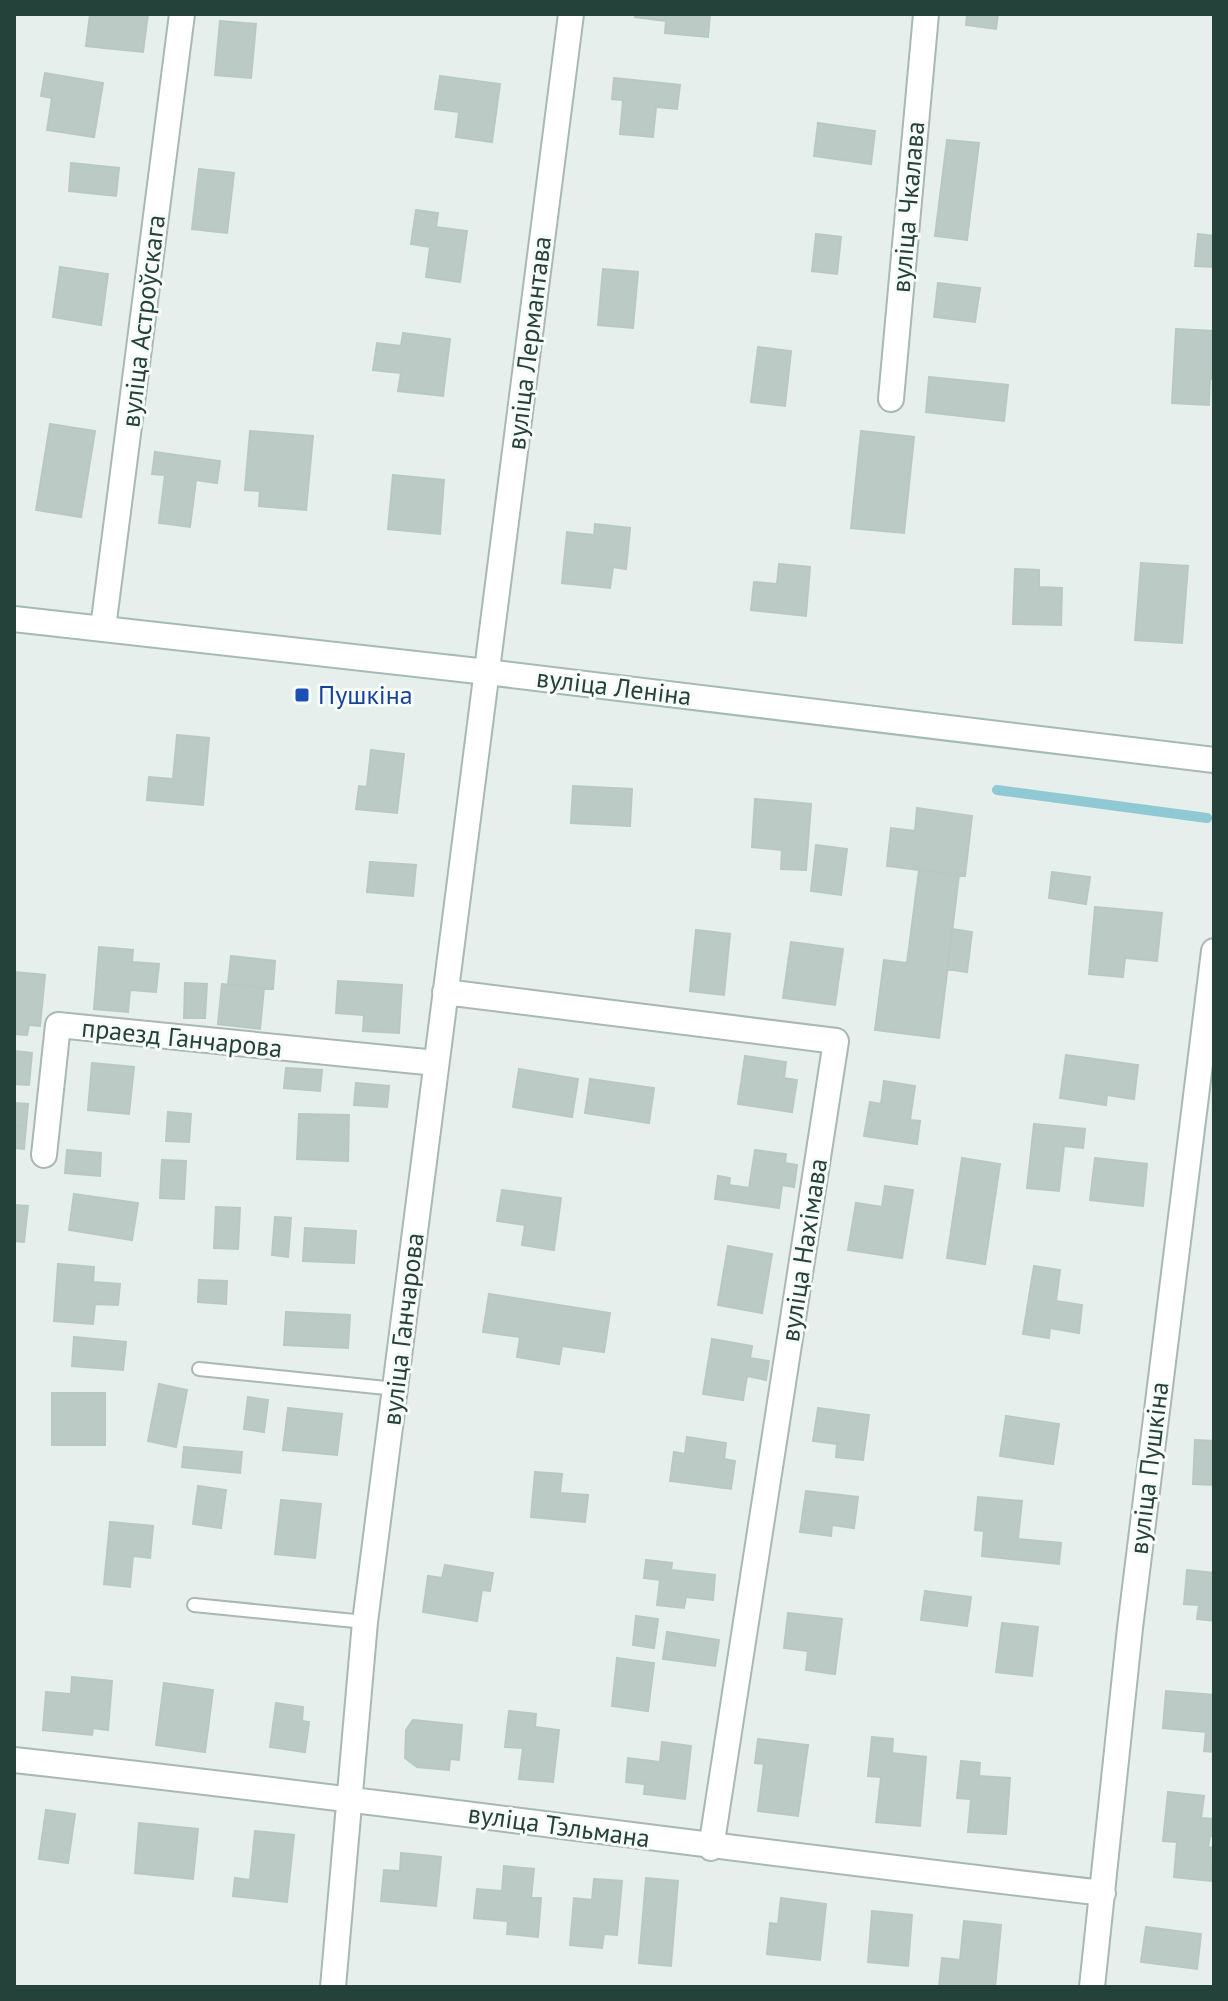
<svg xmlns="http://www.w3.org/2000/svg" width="1228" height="2001" viewBox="0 0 1228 2001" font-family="'PT Sans',sans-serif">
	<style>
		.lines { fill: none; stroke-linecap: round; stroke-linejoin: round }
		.stream { stroke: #8ec9d4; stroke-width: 10 }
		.building { fill: #bbcac4; stroke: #b8c9c2; stroke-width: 2 }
		.lane-casing { stroke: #a8b8b2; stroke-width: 16 }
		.street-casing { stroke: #a8b8b2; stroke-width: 28 }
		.secondary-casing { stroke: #a4bbb3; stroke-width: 28 }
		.lane { stroke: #fff; stroke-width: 12 }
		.street { stroke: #fff; stroke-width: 24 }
		.secondary { stroke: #fff; stroke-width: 24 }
		.transit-dot { fill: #1a4fb4; stroke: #f7fbf9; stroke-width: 3 }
		.labels { text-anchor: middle; stroke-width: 6; stroke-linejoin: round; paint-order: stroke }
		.street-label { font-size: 26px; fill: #24423a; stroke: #f7fbf9 }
		.transit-label { font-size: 26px; fill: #164399; stroke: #f7fbf9; text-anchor: start }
	</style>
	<rect width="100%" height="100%" fill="#e6efeb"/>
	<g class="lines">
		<path class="stream" d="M997,790L1207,818"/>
	</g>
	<path class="building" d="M90,14H148L143,52L86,46Z
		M635,14H710L708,37L665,33L666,21L635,17Z
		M967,14H998L996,29L966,25Z
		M220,21L256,24L251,78L215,75Z
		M45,73L103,83L94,137L47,130L52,98L41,96Z
		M440,76L500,84L492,142L456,137L459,112L435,109Z
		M614,78L680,85L677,109L656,107L653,137L620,134L623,100L612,99Z
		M818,123L875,131L871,164L814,156Z
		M947,140L979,143L967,240L935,236Z
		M71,163L119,168L116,196L69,191Z
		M199,169L234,173L227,233L192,229Z
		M416,210L438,213L436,227L467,231L460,282L426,277L430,247L411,244Z
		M816,234L841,237L837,274L812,271Z
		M1198,234L1214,236V267L1195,266Z
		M60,267L108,274L101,325L53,317Z
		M603,269L638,272L633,328L598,325Z
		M938,283L980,288L975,322L934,317Z
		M1176,329L1214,331V379H1210L1209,405L1172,403Z
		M403,333L450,339L443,396L398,391L401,373L373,370L377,343L401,346Z
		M758,347L791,351L785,406L751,402Z
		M929,377L1008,385L1004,421L926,412Z
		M50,424L95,431L81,517L36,510Z
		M250,431L313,436L306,510L259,506L260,491L245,490Z
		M861,431L914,437L904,533L851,528Z
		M155,452L220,461L217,483L196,480L190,527L159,523L165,475L152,474Z
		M393,475L444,480L440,534L388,529Z
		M595,524L630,528L626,569L613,567L610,588L562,583L567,532L594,535Z
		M1141,563L1188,566L1182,643L1135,640Z
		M779,564L810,567L806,616L751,610L754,582L777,584Z
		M1015,569L1039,570V587L1062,588L1061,625L1013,624Z
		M177,735L209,738L203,805L147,800L149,777L173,779Z
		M371,750L404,754L397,813L356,809L359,786L367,787Z
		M573,786L632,789L630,826L571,823Z
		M755,799L811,804L806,870L781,869L782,850L752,847Z
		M917,808L972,816L965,876L887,866L891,828L915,831Z
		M816,845L847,849L841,895L811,891Z
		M370,862L416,865L413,896L367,892Z
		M919,870L959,875L939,1038L875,1030L884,960L907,963Z
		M1052,872L1090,877L1086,904L1049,898Z
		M1095,907L1162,913L1157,961L1125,958L1123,977L1089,974Z
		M952,929L972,932L967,972L947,969Z
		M696,930L730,934L724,995L690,991Z
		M791,942L843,949L835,1005L783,998Z
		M99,947L133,950L132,962L159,964L156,992L130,990L128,1012L94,1009Z
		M231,956L275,961L273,989L228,984Z
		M14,972L45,975L40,1026L29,1025L27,1035L14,1034Z
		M338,981L402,985L399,1033L363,1031L364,1015L336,1013Z
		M185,983L207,984L205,1018H184Z
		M222,984L264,988L260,1029L218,1024Z
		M14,1051L32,1053L29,1085L14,1084Z
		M1066,1055L1138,1065L1134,1099L1107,1095L1106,1105L1060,1098Z
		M745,1056L786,1062L784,1078L797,1080L792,1112L738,1104Z
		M92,1063L134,1067L129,1114L88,1110Z
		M286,1068L322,1070L320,1091L284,1088Z
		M519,1069L578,1079L572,1117L513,1107Z
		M590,1079L654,1088L649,1123L585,1113Z
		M884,1081L915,1086L910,1120L920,1121L917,1144L864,1136L870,1102L881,1104Z
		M356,1083L389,1086L387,1107L354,1105Z
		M14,1103L28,1104L26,1126L14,1125Z
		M168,1112L191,1114L189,1142L166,1141Z
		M299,1114L349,1115L348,1161L297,1159Z
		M1034,1124L1085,1129L1083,1148L1064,1146L1059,1191L1027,1188Z
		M14,1125L26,1126L24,1149L14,1148Z
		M67,1150L101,1153L100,1176L65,1173Z
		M755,1150L786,1154L785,1163L797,1165L794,1187L782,1185L779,1208L715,1199L718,1176L730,1178L729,1185L749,1188Z
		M962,1158L1000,1164L985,1264L947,1258Z
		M1095,1158L1147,1164L1143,1206L1090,1200Z
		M162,1160L186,1161L184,1199L160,1198Z
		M885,1186L913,1190L902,1258L848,1250L856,1203L882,1207Z
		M502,1190L561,1198L554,1250L522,1245L525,1225L497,1221Z
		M74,1194L138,1203L132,1240L69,1230Z
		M14,1205L28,1206L24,1242L14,1241Z
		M216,1207L240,1208L238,1249L214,1248Z
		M275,1217L291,1218L288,1257L272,1255Z
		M305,1228L356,1231L354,1263L303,1261Z
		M728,1246L772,1254L762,1313L718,1305Z
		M58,1264L94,1267L93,1282L120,1284L118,1305L95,1304L93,1324L54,1321Z
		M1034,1266L1060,1270L1056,1301L1082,1305L1079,1333L1050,1328L1049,1338L1023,1334Z
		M199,1280L227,1281L226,1304L198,1302Z
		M489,1294L610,1313L604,1352L562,1346L559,1364L517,1357L520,1337L483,1332Z
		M286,1312L350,1315L348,1348L284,1345Z
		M74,1337L126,1342L123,1370L72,1366Z
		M712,1339L752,1346L750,1358L769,1361L766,1380L747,1376L743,1400L703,1394Z
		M159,1384L187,1390L176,1447L148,1441Z
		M52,1393H105V1445H52Z
		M248,1397L268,1400L264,1432L244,1429Z
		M288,1408L342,1414L337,1455L283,1450Z
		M818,1408L869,1415L863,1460L836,1457L837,1444L813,1441Z
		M1006,1416L1059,1424L1053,1464L1000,1456Z
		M687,1437L726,1443L724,1459L735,1461L731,1489L670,1481L674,1452L685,1454Z
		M1195,1440L1214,1441V1485L1193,1484Z
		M184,1447L242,1452L240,1473L182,1467Z
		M535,1472L562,1474L560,1493L588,1495L585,1522L531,1517Z
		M198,1486L226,1490L221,1528L193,1524Z
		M806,1491L858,1497L854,1528L832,1525L831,1536L800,1532Z
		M978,1497L1022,1501L1018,1539L1061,1543L1059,1564L982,1556L984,1531L975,1530Z
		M281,1500L321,1504L315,1558L275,1554Z
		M110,1522L153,1526L150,1558L133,1556L130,1587L104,1584Z
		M646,1560L672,1563L671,1570L715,1575L713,1600L686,1597L684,1608L657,1605L660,1580L644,1578Z
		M445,1565L493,1573L490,1591L482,1590L477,1621L423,1612L428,1576L442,1578Z
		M1187,1570L1214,1573V1621L1197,1619L1199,1605L1184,1604Z
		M925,1591L971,1597L967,1626L921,1620Z
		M788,1613L842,1619L835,1674L806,1670L808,1651L784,1648Z
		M636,1616L658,1619L654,1648L633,1645Z
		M1002,1623L1038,1627L1032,1676L996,1672Z
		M667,1632L719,1640L715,1666L663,1659Z
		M617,1658L654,1663L648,1711L612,1706Z
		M72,1677L112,1681L108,1730L93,1728L92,1735L43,1730L46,1692L71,1694Z
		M164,1683L213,1690L205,1752L156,1745Z
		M1166,1691L1214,1695V1752L1204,1751L1206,1732L1163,1728Z
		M276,1703L303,1707L302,1721L309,1722L305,1752L270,1747Z
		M509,1711L536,1714L535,1727L559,1730L553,1782L519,1779L523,1748L505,1747Z
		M413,1720L462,1725L459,1760L450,1759L449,1770L417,1767L405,1758L406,1730Z
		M872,1737L893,1739L892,1753L926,1757L920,1826L876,1822L881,1777L868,1776Z
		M758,1739L808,1745L798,1816L758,1811L764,1764L755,1763Z
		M662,1742L691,1746L685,1799L644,1794L645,1784L626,1782L628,1758L660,1762Z
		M961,1761L980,1763L979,1776L1010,1778L1006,1834L968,1832L971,1799L957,1798Z
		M1168,1792L1204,1796L1201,1818L1214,1819V1836H1210L1208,1847L1214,1848L1211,1881L1174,1877L1177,1842L1163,1841Z
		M46,1810L75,1814L68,1863L39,1859Z
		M139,1823L198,1829L193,1879L135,1873Z
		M255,1831L294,1835L287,1902L233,1896L235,1878L250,1880Z
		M401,1853L441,1857L436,1906L381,1901L384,1870L400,1871Z
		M504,1866L534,1869L531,1898H541L538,1937L507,1934L508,1921L474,1918L477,1889L502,1891Z
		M646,1878L678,1881L671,1966L639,1963Z
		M594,1879L622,1881L617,1935L604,1934L602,1948L570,1945L574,1898L592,1900Z
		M781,1898L826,1904L820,1960L767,1954L770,1923L778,1924Z
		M872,1911L912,1915L908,1966L868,1962Z
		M964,1921L1001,1925L995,1987H939L942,1958L960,1960Z
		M1146,1927L1201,1934L1197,1969L1141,1962Z"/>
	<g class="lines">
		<defs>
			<path id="lane" d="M199,1369L396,1389
				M194,1605L365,1622"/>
			<path id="street" d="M891,399L926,14
				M103,628L182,14
				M445,992L836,1041L711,1848
				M44,1155L58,1025L436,1063
				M14,1760C378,1800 740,1851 1103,1893
				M333,1987L365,1622L571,14
				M1092,1987L1130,1628L1214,951"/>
			<path id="secondary" d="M14,619L487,672L1214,760"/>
		</defs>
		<use href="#lane" class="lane-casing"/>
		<use href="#street" class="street-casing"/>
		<use href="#secondary" class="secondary-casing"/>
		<use href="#lane" class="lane"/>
		<use href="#street" class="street"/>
		<use href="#secondary" class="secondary"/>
	</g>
	<rect class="transit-dot" x="294" y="687" width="16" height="16" rx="4"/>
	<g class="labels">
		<g class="street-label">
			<text transform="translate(908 207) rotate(-85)" y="9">вуліца Чкалава</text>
			<text transform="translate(143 321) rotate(-83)" y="9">вуліца Астроўскага</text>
			<text transform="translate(529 343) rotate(-83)" y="9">вуліца Лермантава</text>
			<text transform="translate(614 687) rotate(7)" y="9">вуліца Леніна</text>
			<text transform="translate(182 1038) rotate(6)" y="9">праезд Ганчарова</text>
			<text transform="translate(804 1250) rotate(-81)" y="9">вуліца Нахімава</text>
			<text transform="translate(403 1329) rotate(-83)" y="9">вуліца Ганчарова</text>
			<text transform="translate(1149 1468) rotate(-83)" y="9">вуліца Пушкіна</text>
			<text transform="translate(559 1826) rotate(8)" y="9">вуліца Тэльмана</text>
		</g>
		<g class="transit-label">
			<text x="318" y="704">Пушкіна</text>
		</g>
	</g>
	<rect width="1228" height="2001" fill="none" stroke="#24423a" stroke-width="32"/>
</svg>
